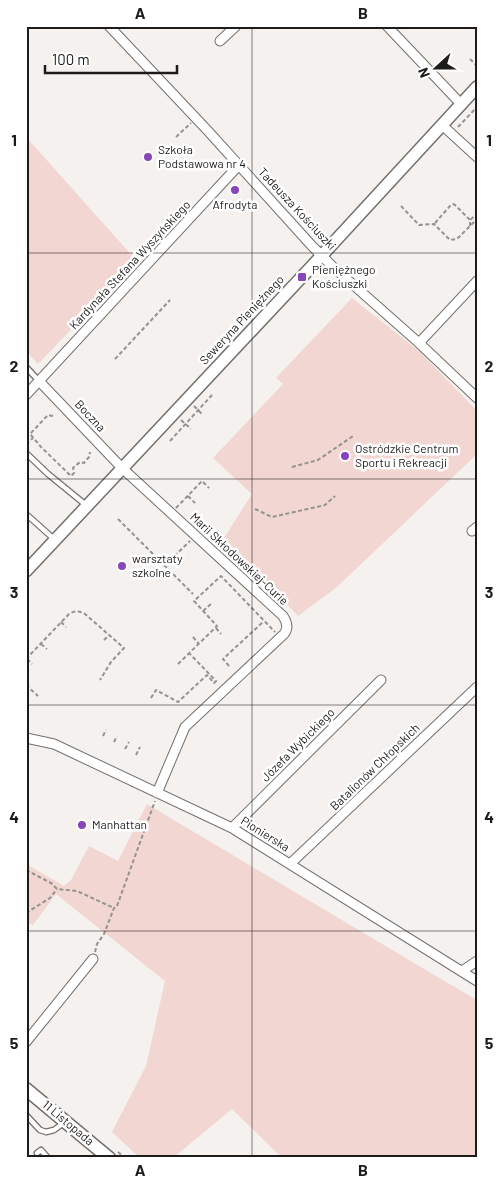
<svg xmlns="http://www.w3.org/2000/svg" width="503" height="1184" viewBox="0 0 503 1184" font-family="Barlow,sans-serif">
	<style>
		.green { fill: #f2d6d2 }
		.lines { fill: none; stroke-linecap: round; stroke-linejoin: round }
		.service-casing { stroke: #73716e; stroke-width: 7 }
		.minor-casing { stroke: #73716e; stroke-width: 11 }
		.tertiary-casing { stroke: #73716e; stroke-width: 14 }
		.secondary-casing { stroke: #73716e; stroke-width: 15 }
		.path { stroke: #959391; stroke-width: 2; stroke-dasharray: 4 2.5; stroke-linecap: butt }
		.service { stroke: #fff; stroke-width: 4.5 }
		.minor { stroke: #fff; stroke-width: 9 }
		.tertiary { stroke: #fff; stroke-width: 11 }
		.secondary { stroke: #fff; stroke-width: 12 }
		.grid { fill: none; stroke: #1d1c1b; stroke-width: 1; stroke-opacity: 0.55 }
		.poi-dot { fill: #8845b9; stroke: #fff; stroke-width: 2 }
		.labels { text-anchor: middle; stroke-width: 5; stroke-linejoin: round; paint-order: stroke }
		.poi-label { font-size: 12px; fill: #1d1c1b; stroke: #fff; text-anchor: start }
		.street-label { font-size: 12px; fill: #1d1c1b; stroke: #fff }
		.neatline { fill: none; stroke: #1d1c1b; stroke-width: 2 }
		.grid-label { font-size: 16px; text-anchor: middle; font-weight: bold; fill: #1d1c1b }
	</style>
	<rect width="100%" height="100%" fill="#f4f1ee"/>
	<path class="green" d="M26,137L137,261L38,364L26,351Z
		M352,298L420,352L477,411V454L337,587L298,616L224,538L252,494L213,458L283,384L276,378Z
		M147,804L446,982L477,1000V1158H282L232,1109L173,1158H140L112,1132L146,1066L165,981L56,894L33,925L26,923V864L64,886L71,880L89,846L118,861Z"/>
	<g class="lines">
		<defs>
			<path id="service" d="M26,367L39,381
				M26,453L48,474L86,505
				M26,514L54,539
				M26,1115L40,1130L46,1132L54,1130L65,1122
				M37,1153L41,1150L48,1158"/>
			<path id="minor" d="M109,26L208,131L312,246L332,266L419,343L477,398
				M387,26L461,104
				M220,41L236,26
				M442,125L477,157
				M419,343L477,281
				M40,382L122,468L283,616C287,622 289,628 284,634L185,727L157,793
				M26,395L239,165
				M472,531L477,527
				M26,738L54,744L232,828L477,981
				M232,828L381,680
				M290,864L477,687
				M462,971L477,961
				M26,1042L93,959"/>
			<path id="tertiary" d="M26,571L313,265L477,87"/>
			<path id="secondary" d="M26,1089L109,1158"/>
		</defs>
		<use href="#service" class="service-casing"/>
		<use href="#minor" class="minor-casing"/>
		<use href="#tertiary" class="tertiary-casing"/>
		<use href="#secondary" class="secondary-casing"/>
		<path class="path" d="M470,59L477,66
			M458,127L477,107
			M176,137L191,123
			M401,206L419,225L434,224L450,240L457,239L477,219
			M435,223L450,206L453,204L455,205L470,220
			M470,226V220L477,214
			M115,359L170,300
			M194,406L203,415
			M53,416L48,415L30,434L41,447L71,476L74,473L73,468L80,462L84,463L89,457L90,452
			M181,420L191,429
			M170,441L212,395
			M26,444L33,438
			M292,467L318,460L353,436
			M188,496L195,503
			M176,508L202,481L209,488
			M255,509L272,517L321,506L325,505L335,496
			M118,519L193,594
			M165,565L190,541
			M203,611L212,603
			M61,622L66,627
			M216,628L221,634
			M193,637L199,644
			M104,640L109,635
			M41,644L47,649
			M26,659L69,614C75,610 80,611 85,614L124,648L111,662L100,680
			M27,659L32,664
			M178,664L217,626L194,601L221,576L275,632
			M229,666L223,659L264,621
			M26,685L38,696
			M151,698L156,690L178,702L207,675L214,683L216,681L189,653
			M103,736L106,730
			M114,742L117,736
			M125,749L129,742
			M136,755L140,747
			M26,870L51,883L57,889L77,891L114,908
			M26,913L50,898L57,889
			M95,952L97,944L104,934L114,908L117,906L155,801
			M118,1152L125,1158
			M26,1156L28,1158"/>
		<use href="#service" class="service"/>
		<use href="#minor" class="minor"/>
		<use href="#tertiary" class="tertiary"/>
		<use href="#secondary" class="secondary"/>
	</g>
	<path class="grid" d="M252,26V1158M26,253H477M26,479H477M26,705H477M26,931H477"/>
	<g class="poi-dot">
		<circle cx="148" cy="157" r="5"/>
		<circle cx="235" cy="190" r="5"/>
		<rect x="297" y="272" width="10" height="10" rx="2.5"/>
		<circle cx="345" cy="456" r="5"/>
		<circle cx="122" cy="566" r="5"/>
		<circle cx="82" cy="825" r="5"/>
	</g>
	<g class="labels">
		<g class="poi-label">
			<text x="158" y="154">Szkoła<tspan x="158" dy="14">Podstawowa nr 4</tspan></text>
			<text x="235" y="209" text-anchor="middle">Afrodyta</text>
			<text x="312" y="274">Pieniężnego<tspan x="312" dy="14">Kościuszki</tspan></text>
			<text x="355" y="453">Ostródzkie Centrum<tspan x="355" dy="14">Sportu i Rekreacji</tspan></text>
			<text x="132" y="563">warsztaty<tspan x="132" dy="14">szkolne</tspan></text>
			<text x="92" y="829">Manhattan</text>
		</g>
		<g class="street-label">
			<text transform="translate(297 209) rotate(47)" y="4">Tadeusza Kościuszki</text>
			<text transform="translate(130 265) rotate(-47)" y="4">Kardynała Stefana Wyszyńskiego</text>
			<text transform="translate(242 320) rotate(-47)" y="4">Seweryna Pieniężnego</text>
			<text transform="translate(90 416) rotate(47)" y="4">Boczna</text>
			<text transform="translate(239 559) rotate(43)" y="4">Marii Skłodowskiej-Curie</text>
			<text transform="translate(298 745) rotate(-45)" y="4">Józefa Wybickiego</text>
			<text transform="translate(375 767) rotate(-44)" y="4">Batalionów Chłopskich</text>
			<text transform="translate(265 834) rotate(32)" y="4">Pionierska</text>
			<text transform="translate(68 1123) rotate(40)" y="4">11 Listopada</text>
		</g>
	</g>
	<rect width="503" height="1184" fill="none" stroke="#ffffff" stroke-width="55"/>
	<g transform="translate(436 68) rotate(249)" stroke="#ffffff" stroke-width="4" paint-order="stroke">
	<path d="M0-4L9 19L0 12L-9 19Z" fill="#1d1c1b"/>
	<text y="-8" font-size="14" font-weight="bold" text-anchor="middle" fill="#1d1c1b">N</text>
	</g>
	<path d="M45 65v8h132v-8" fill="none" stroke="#1d1c1b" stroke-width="2.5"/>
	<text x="52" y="65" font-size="15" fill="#1d1c1b" stroke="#ffffff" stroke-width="4" paint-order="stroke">100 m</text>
	<rect x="28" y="28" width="448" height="1128" class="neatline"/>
	<g class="grid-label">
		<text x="140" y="19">A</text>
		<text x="363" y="19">B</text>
		<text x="14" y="146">1</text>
		<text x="489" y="146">1</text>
		<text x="14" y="372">2</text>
		<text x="489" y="372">2</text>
		<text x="14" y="598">3</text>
		<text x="489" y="598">3</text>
		<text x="14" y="823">4</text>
		<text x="489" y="823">4</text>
		<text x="14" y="1049">5</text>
		<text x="489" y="1049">5</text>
		<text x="140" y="1176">A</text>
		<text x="363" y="1176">B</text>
	</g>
</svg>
